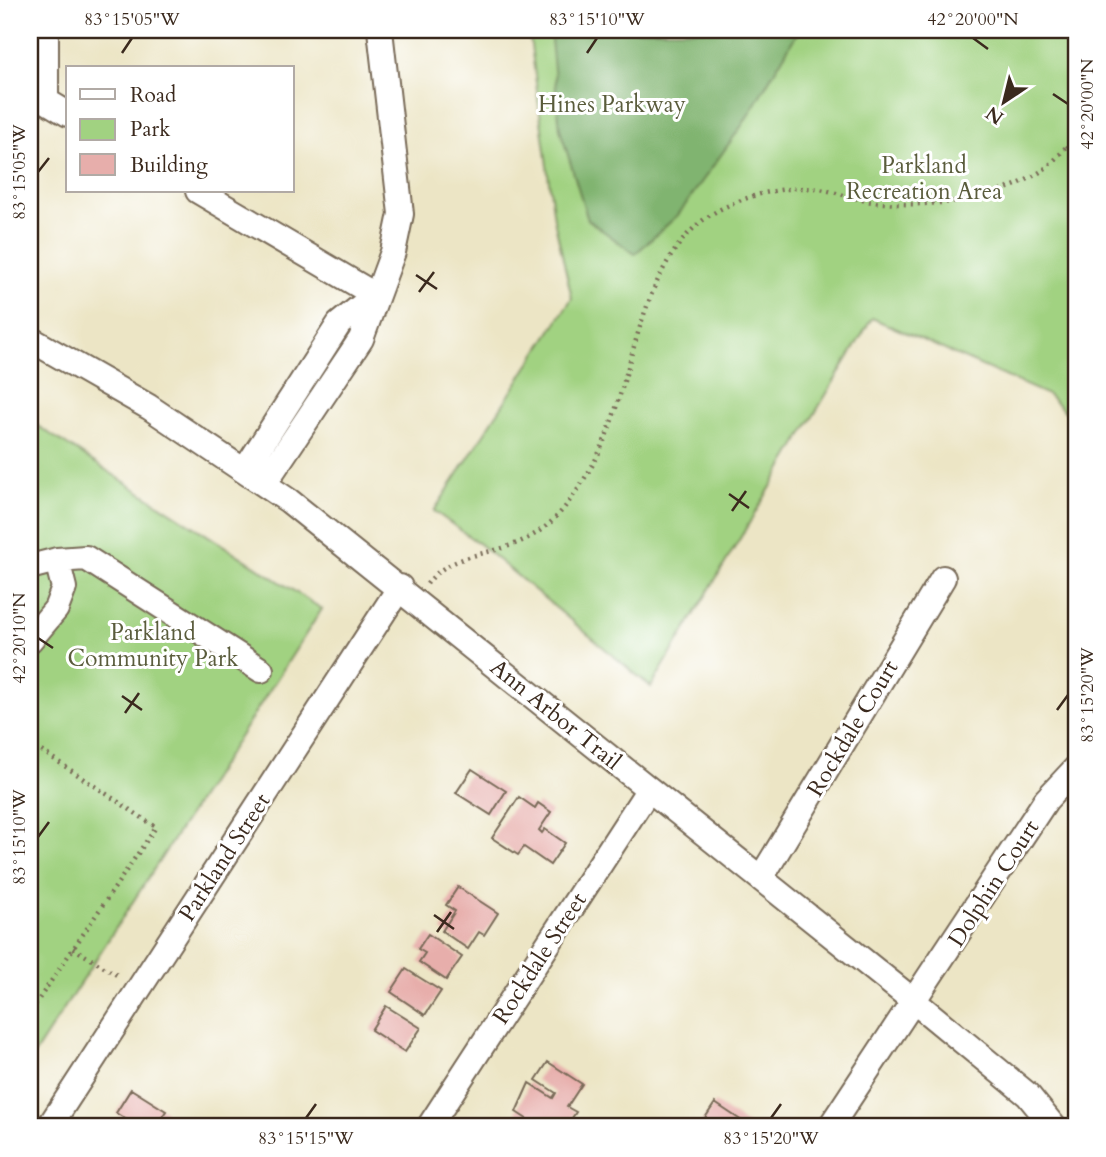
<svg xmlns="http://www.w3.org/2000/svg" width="1106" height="1157" viewBox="0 0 1106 1157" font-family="Cardo,serif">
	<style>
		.green { fill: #a1d281; stroke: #6e7e50; stroke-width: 2 }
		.forest { fill: #80b46f; stroke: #5e6f46; stroke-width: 2 }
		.building { fill: #e7aeab }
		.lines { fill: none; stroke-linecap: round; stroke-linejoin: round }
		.minor-casing { stroke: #796b58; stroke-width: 28 }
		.path { stroke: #796b58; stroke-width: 4.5; stroke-dasharray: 2 5; stroke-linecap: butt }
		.minor { stroke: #fff; stroke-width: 24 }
		.ticks { fill: none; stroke: #3b2a1e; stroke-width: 2.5 }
		.labels { text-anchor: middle; stroke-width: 6; stroke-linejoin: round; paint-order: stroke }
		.park-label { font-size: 23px; fill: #5a5c3c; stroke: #fff }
		.street-label { font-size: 23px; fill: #3b2a1e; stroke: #fff }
		.neatline { fill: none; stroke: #3b2a1e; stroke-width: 2.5 }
		.ticks-label { font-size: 18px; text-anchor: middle; fill: #3b2a1e }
	</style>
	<rect width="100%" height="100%" fill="#fff"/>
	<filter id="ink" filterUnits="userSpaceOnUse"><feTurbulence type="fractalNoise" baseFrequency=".0143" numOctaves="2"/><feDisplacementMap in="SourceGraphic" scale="14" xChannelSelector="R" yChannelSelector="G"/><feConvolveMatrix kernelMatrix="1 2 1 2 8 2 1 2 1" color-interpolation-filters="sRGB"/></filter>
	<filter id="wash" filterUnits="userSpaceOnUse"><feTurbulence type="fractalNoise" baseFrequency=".00686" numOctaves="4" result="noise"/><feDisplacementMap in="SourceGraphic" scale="28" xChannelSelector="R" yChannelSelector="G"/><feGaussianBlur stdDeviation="1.57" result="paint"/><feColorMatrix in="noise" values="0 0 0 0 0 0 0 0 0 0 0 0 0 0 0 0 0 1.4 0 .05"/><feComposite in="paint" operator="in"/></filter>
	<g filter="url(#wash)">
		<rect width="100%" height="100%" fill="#ece5c5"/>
		<path class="green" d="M529,30H1076V422L1048,395L872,318L651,687L478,543L434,511L572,298L554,219Z
			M30,421L322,609L30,1061Z"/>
		<path class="forest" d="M550,30H799L743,124L678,215L635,254L588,220L560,129Z"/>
		<g id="blocks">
			<path class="building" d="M472,769L506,791L491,815L456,793Z
				M519,797L535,808L538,803L551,812L539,830L542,833L545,829L565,843L550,865L524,847L518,855L492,838Z
				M458,887L498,913L484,935L479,932L468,949L442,931L455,911L446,905Z
				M428,934L462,957L446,980L419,962L425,953L418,949Z
				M406,969L441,991L425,1015L391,992Z
				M386,1006L421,1028L405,1052L371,1030Z
				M548,1062L582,1084L567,1107L576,1112L566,1127H539L516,1112L529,1083L553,1098L556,1093L536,1080Z
				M131,1089L166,1111L155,1127H138L116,1113Z
				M715,1103L751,1127H699Z"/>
		</g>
	</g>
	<g filter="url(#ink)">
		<use href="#blocks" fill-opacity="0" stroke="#796b58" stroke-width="2"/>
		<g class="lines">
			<defs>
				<path id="minor" d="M46,30V101
					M33,93L68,114
					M198,191L375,295
					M30,339L149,407L289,501L915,1002L1028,1095L1054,1127
					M245,470L339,324L375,295
					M264,484L361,339L393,252L401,214L380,30
					M30,567L57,560L86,558L261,670
					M30,640L56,609L64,588L57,560
					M761,878L943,578
					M49,1127L400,587
					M429,1127L649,789
					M830,1127L1046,800L1076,768"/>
			</defs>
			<use href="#minor" class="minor-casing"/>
			<path class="path" d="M1067,145L1076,159
				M427,584C450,552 493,556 526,539C557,524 575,495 592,466C637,388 634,247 727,206C755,193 794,184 825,190C838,193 852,198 866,201C921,209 993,203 1040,172C1054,163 1066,147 1076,134
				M30,743L156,827L30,1012
				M73,948L120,977"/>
			<use href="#minor" class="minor"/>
		</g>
	</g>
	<path class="ticks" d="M973,38L988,49M122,53L132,38M587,53L597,38M1053,94L1068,104M38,172L49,158M416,275L437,289M419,292L434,272M729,494L749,508M732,511L746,491M38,638L53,648M122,696L142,710M1057,710L1068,695M125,713L139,693M38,837L49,822M434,915L454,929M437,932L451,912M306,1118L316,1104M771,1118L781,1104"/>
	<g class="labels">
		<g class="park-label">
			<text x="612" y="112">Hines Parkway</text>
			<text x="924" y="173">Parkland<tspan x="924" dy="26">Recreation Area</tspan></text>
			<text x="153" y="640">Parkland<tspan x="153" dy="26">Community Park</tspan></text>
		</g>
		<g class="street-label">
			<text transform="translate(556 714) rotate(39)" y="8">Ann Arbor Trail</text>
			<text transform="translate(852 728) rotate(-59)" y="8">Rockdale Court</text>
			<text transform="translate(224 857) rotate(-57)" y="8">Parkland Street</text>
			<text transform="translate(993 883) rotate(-57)" y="8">Dolphin Court</text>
			<text transform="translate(539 958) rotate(-57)" y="8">Rockdale Street</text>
		</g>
	</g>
	<rect width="1106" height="1157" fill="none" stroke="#fff" stroke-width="77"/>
	<rect x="66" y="66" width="228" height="126" fill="#ffffff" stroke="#b1aaa5" stroke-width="2"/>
	<rect x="80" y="89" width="35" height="10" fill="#ffffff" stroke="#b1aaa5" stroke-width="2"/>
	<text x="130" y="102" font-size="21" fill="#3b2a1e">Road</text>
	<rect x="80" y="119" width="35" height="21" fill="#a1d281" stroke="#b1aaa5" stroke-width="2"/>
	<text x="130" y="136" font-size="21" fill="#3b2a1e">Park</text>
	<rect x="80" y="154" width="35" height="21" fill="#e7aeab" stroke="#b1aaa5" stroke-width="2"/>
	<text x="130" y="172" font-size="21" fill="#3b2a1e">Building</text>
	<g transform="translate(1004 102) rotate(215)" stroke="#ffffff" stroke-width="5" paint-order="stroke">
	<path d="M0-5L12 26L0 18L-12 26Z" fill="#3b2a1e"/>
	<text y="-10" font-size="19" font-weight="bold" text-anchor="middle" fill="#3b2a1e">N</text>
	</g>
	<rect x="38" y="38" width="1030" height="1080" class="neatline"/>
	<g class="ticks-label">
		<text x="132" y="25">83°15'05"W</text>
		<text x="597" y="25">83°15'10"W</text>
		<text x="973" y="25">42°20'00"N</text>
		<text transform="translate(1087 104) rotate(-90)" y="6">42°20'00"N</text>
		<text transform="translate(19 172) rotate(-90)" y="6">83°15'05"W</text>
		<text transform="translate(19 638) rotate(-90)" y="6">42°20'10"N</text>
		<text transform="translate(1087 695) rotate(-90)" y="6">83°15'20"W</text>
		<text transform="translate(19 837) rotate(-90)" y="6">83°15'10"W</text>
		<text x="306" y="1144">83°15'15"W</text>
		<text x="771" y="1144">83°15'20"W</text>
	</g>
</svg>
